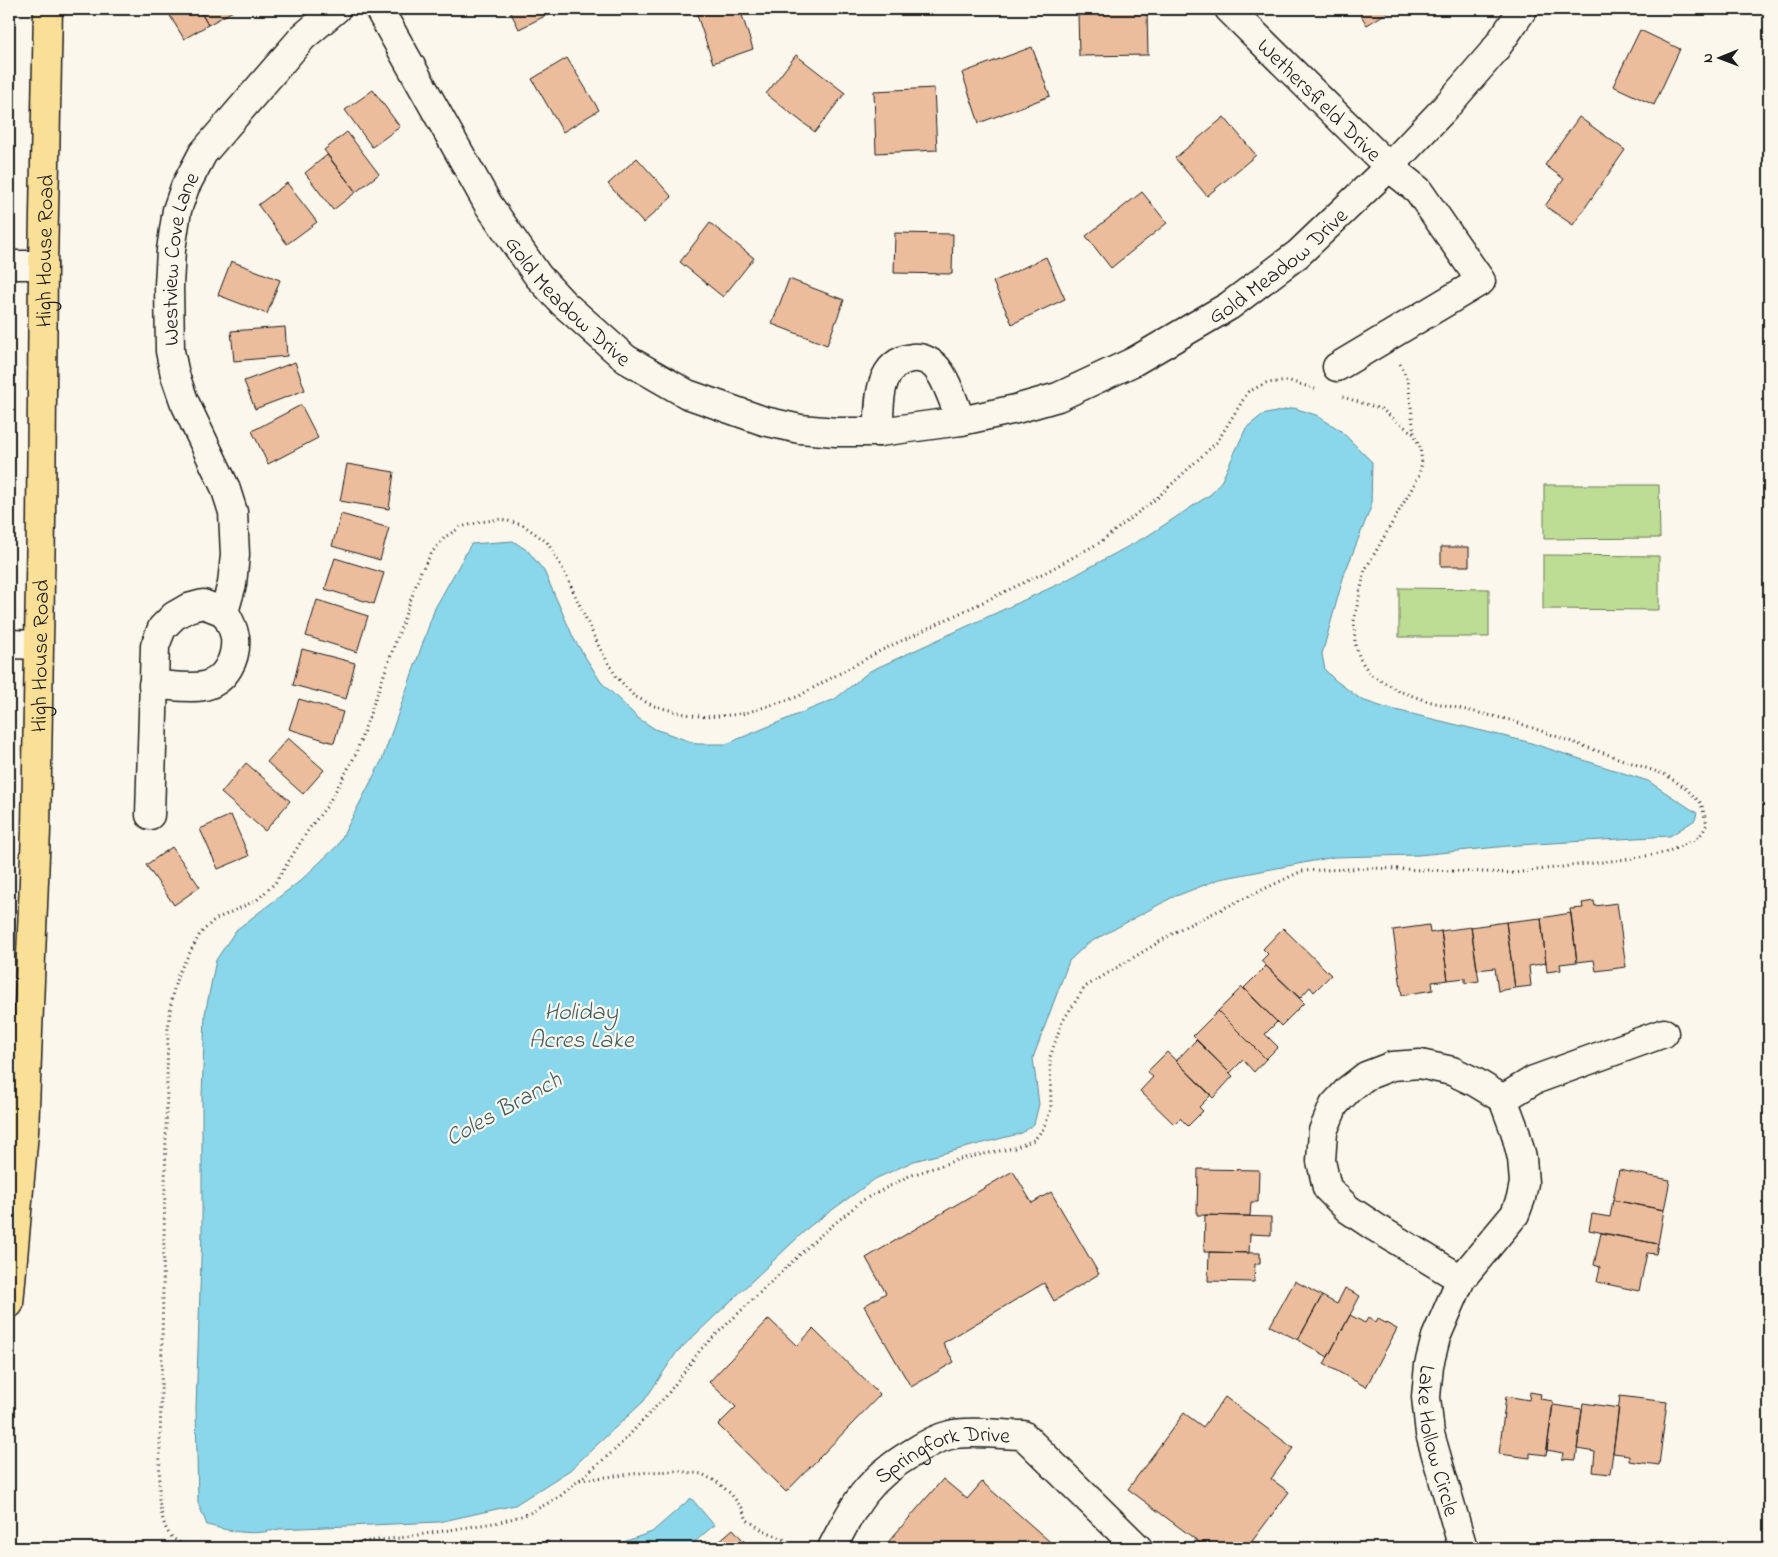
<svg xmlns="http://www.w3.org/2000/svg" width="1778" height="1557" viewBox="0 0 1778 1557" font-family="'Indie Flower',sans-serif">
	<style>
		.green { fill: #bddc94; stroke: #6c7c58 }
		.water { fill: #8ad6ea; stroke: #5e8c98 }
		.building { fill: #ecbd9c; stroke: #1c1c1c }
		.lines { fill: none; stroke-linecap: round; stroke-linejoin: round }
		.minor-casing { stroke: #1c1c1c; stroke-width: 31 }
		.major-casing { stroke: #1c1c1c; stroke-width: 31 }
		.path { stroke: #1c1c1c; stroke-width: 3; stroke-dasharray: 1 4; stroke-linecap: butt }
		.minor { stroke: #fbf7ec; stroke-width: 28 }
		.major { stroke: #fadf96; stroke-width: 28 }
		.labels { text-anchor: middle; stroke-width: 4.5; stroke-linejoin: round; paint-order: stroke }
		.street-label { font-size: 22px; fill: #1c1c1c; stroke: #fbf7ec }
		.water-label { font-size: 24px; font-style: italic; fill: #425d64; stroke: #fbf7ec }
	</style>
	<rect width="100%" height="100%" fill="#fbf7ec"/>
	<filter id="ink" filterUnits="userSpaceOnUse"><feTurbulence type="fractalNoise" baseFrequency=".02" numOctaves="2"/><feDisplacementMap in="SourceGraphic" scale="10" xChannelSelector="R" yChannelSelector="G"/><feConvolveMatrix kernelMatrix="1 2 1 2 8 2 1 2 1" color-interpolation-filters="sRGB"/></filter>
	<g filter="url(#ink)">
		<path class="green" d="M1544,485H1659L1660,538L1544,539Z
			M1543,555L1659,556V610L1543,609Z
			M1399,588L1489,589V637H1399Z"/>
		<path class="water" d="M1294,408L1316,415L1340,430L1372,462L1371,507L1344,575L1322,654L1325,670L1335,680L1362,700L1383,707L1528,742L1648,781L1697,813L1695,820L1670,836L1518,845L1419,855L1334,857L1220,879L1171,898L1087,944L1069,961L1033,1058L1039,1104L1034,1124L1022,1133L914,1161L875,1179L810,1226L677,1352L644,1401L570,1470L515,1505L439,1522L279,1529C253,1536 233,1532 207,1525L198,1503L196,1408L202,1231V1096L205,1014L216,960L236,930L300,881L338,845L382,760L435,608L471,544L513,541L528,551L544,571L574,639L601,682L638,718L655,729L697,744H726L835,699L870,671L1061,583L1149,535L1211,494L1222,480L1246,428L1262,415Z
			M691,1498L714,1525L688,1548H613L612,1546L652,1532Z"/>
		<path class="building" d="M166,9H199L208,25L184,39Z
			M199,9H231L233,11L208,25Z
			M509,9H554L555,11L519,29Z
			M716,9H740L753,49L713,63L697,15Z
			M1357,9H1393L1367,25Z
			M1147,11L1148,55L1079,56L1078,12Z
			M1640,30L1680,49L1654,105L1613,86Z
			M1032,47L1050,96L979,123L962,73Z
			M796,55L845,93L815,132L766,94Z
			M567,58L599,110L563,132L532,79Z
			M934,88L937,150L876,153L874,91Z
			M373,90L400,127L372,147L345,110Z
			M1224,117L1256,155L1207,196L1175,158Z
			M1579,117L1625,150L1573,225L1545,206L1564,179L1545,165Z
			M347,132L379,174L356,192L324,150Z
			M327,155L356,192L333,210L305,173Z
			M637,158L672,197L643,223L608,184Z
			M287,183L317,222L287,244L258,205Z
			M1142,192L1167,223L1111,268L1086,236Z
			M710,223L754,258L723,297L680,262Z
			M895,233L953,234L952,274L894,273Z
			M1046,257L1065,299L1012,324L993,282Z
			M231,261L280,280L267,314L218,295Z
			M789,279L844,300L827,345L772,324Z
			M285,327L287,356L234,361L231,331Z
			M295,362L305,390L255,409L244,381Z
			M301,405L318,438L268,464L252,431Z
			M347,464L394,472L389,509L340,501Z
			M341,514L389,528L380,560L332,546Z
			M1441,547H1469V566H1441Z
			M335,558L384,573L374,604L325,589Z
			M317,600L368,616L357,652L306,636Z
			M302,649L355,663L346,699L293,685Z
			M299,699L343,712L334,743L289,729Z
			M288,738L324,770L303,794L267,762Z
			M246,763L290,801L265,831L221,793Z
			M231,815L249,856L218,869L200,829Z
			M172,847L200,887L174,905L146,865Z
			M1594,901L1595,906L1617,903L1626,967L1596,971L1594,960L1577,962L1570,909L1583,908L1582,903Z
			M1571,913L1577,962L1560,964L1561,970L1547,972L1541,918Z
			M1541,918L1546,963L1529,966L1531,986L1515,988L1506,922Z
			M1506,922L1515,988L1498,991L1495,968L1477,970L1471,927Z
			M1429,925L1430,933L1441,931L1448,980L1432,982L1433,990L1402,995L1393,930Z
			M1471,927L1479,981L1465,983V978L1448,980L1441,931Z
			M1283,928L1331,975L1314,992L1310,987L1300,998L1261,961L1268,954L1263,949Z
			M1266,966L1304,1003L1281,1026L1244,988Z
			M1242,987L1277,1022L1265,1034L1278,1047L1266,1059L1218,1011Z
			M1218,1011L1266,1059L1254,1072L1243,1060L1230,1073L1193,1036Z
			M1196,1040L1233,1076L1213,1098L1176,1061Z
			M1167,1052L1211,1095L1199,1107L1203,1111L1188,1126L1180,1118L1174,1124L1140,1091L1153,1077L1147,1072Z
			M1198,1169L1259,1170L1258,1202H1251L1250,1216L1197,1215Z
			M1619,1170L1670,1180L1664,1210L1613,1200Z
			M1013,1171L1032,1203L1051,1192L1099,1274L1054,1301L1044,1283L943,1343L954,1362L911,1387L864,1306L886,1293L866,1258Z
			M1613,1200L1664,1210L1658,1244L1589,1230L1592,1214L1610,1217Z
			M1205,1215L1271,1217V1235L1250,1234L1249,1253L1204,1252Z
			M1601,1233L1658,1244L1656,1254L1647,1253L1639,1291L1597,1282L1600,1267L1594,1265Z
			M1209,1252L1260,1253V1264H1255L1254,1282L1208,1281Z
			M1295,1281L1322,1296L1298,1340L1270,1326Z
			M1345,1288L1360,1296L1328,1357L1298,1340L1322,1296L1337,1304Z
			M1350,1315L1365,1323L1368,1318L1376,1323L1378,1319L1397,1329L1366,1387L1324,1364Z
			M769,1319L797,1346L813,1329L880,1395L786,1492L718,1425L736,1407L709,1382Z
			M1530,1392L1541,1394L1540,1399L1553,1401L1546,1455L1530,1453V1458L1499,1454L1506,1396L1529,1400Z
			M1620,1396L1667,1402L1659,1465L1629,1461V1455L1613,1453Z
			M1225,1397L1293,1448L1271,1479L1289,1492L1247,1548H1207L1128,1489L1184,1413L1203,1427Z
			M1583,1403L1619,1408L1610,1474L1593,1472L1595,1452L1577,1449Z
			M1553,1405L1582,1409L1576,1460L1562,1459L1563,1453L1547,1450Z
			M943,1479L967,1499L982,1482L1057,1548H883Z
			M733,1529L750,1548H711Z
			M548,1541L550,1548H520Z"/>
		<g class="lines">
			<defs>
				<g id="minor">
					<path id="s1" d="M379,9L488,204L538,276L563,303L626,359L687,394L764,421L800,429L836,432H879L961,421L1016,409L1058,397L1133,362L1229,306L1298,254L1389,167L1445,108L1494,51L1523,9"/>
					<path id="s2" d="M1229,9L1389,167L1418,190L1481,281L1337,367"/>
					<path d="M9,265H43"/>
					<path d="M879,432C879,404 877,363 912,358C923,357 933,362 939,371C947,381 956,408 961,421"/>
					<path d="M9,644L38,645"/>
					<path id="s3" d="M153,685C169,685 188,689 204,686C226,681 237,658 235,637C233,628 229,619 224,612L232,584L235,555L233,512L225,487L184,401L175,375L170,351L169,285L171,250L177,210L185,187L203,153L303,37L336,9"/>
					<path d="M150,815L155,646L162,628L174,616L188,608L203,604L224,612"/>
					<path d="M1503,1099L1534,1080L1664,1033"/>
					<path id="s4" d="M1461,1279L1375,1227L1348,1209L1327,1188L1321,1161L1323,1131L1334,1105L1349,1089L1366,1076L1392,1066L1420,1064L1452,1071L1475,1082L1503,1099L1515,1131L1522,1158L1524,1183L1521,1198L1515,1214L1461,1279L1436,1337L1429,1365L1426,1397L1430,1434L1463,1548"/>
					<path id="s5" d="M832,1548C854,1504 868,1479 912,1453C923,1446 937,1438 950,1435C968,1430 1004,1435 1023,1435L1138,1548"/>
				</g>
				<g id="major">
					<path id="s6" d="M9,1304L24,1132L36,830L41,520L43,265L48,9"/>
				</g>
			</defs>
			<use href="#minor" class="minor-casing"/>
			<use href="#major" class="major-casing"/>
			<path class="path" d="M1400,364L1408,380L1414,433
				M580,1480L649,1472L676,1471L702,1474L717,1482L731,1494L742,1508L747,1520L761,1529L803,1548
				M199,1548C167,1543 164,1530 159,1500L168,1029L172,996L178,974L200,934L214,920L257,900L275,883L309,829L327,806L355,756L421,571L433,551L445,537L461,527L480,522L501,519L523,525L547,542L564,571L599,647L616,676L634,696L654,706L685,714L706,717L742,714L797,697L878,652L1046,572L1099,543L1157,498L1217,442L1248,392L1266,383L1290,381L1315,389
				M243,1548L330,1545L399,1538L500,1522L528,1514L559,1497L616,1449L667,1395L701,1349L816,1239L863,1200L909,1176L960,1159L1014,1148L1034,1140L1044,1128L1051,1109L1050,1057L1062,1022L1085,987L1182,928L1302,871L1370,868L1513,873L1627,859L1664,853L1696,840L1703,832L1707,824L1701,803L1685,788L1666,775L1510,720L1427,701L1399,691L1370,674L1360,659L1355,643L1354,621L1359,597L1365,570L1418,478L1422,463L1420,447L1414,434L1381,409L1343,397"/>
			<use href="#minor" class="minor"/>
			<use href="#major" class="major"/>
		</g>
	</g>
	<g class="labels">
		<g class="street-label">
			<text dy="8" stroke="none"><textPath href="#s2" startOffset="128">Wethersfield Drive</textPath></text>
			<text dy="8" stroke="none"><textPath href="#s6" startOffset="1054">High House Road</textPath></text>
			<text dy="8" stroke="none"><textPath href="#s3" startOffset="510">Westview Cove Lane</textPath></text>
			<text dy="8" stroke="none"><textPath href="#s1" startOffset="1140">Gold Meadow Drive</textPath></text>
			<text dy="8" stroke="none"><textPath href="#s1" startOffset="350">Gold Meadow Drive</textPath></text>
			<text dy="8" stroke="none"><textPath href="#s6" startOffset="649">High House Road</textPath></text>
			<text dy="8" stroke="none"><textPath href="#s4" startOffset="812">Lake Hollow Circle</textPath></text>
			<text dy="8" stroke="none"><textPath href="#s5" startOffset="156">Springfork Drive</textPath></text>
		</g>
		<g class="water-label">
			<text x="581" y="1019">Holiday<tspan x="581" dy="28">Acres Lake</tspan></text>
			<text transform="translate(503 1108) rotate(-29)" y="8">Coles Branch</text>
		</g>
	</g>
	<rect width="1778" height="1557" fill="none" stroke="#fbf7ec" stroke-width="30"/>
	<rect x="15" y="15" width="1748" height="1527" fill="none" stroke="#1c1c1c" stroke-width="2" filter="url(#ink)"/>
	<g transform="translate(1720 58) rotate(269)" stroke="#fbf7ec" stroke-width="4" paint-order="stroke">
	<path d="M0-4L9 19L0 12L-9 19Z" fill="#1c1c1c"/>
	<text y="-8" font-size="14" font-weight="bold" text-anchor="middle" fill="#1c1c1c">N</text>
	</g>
</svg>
